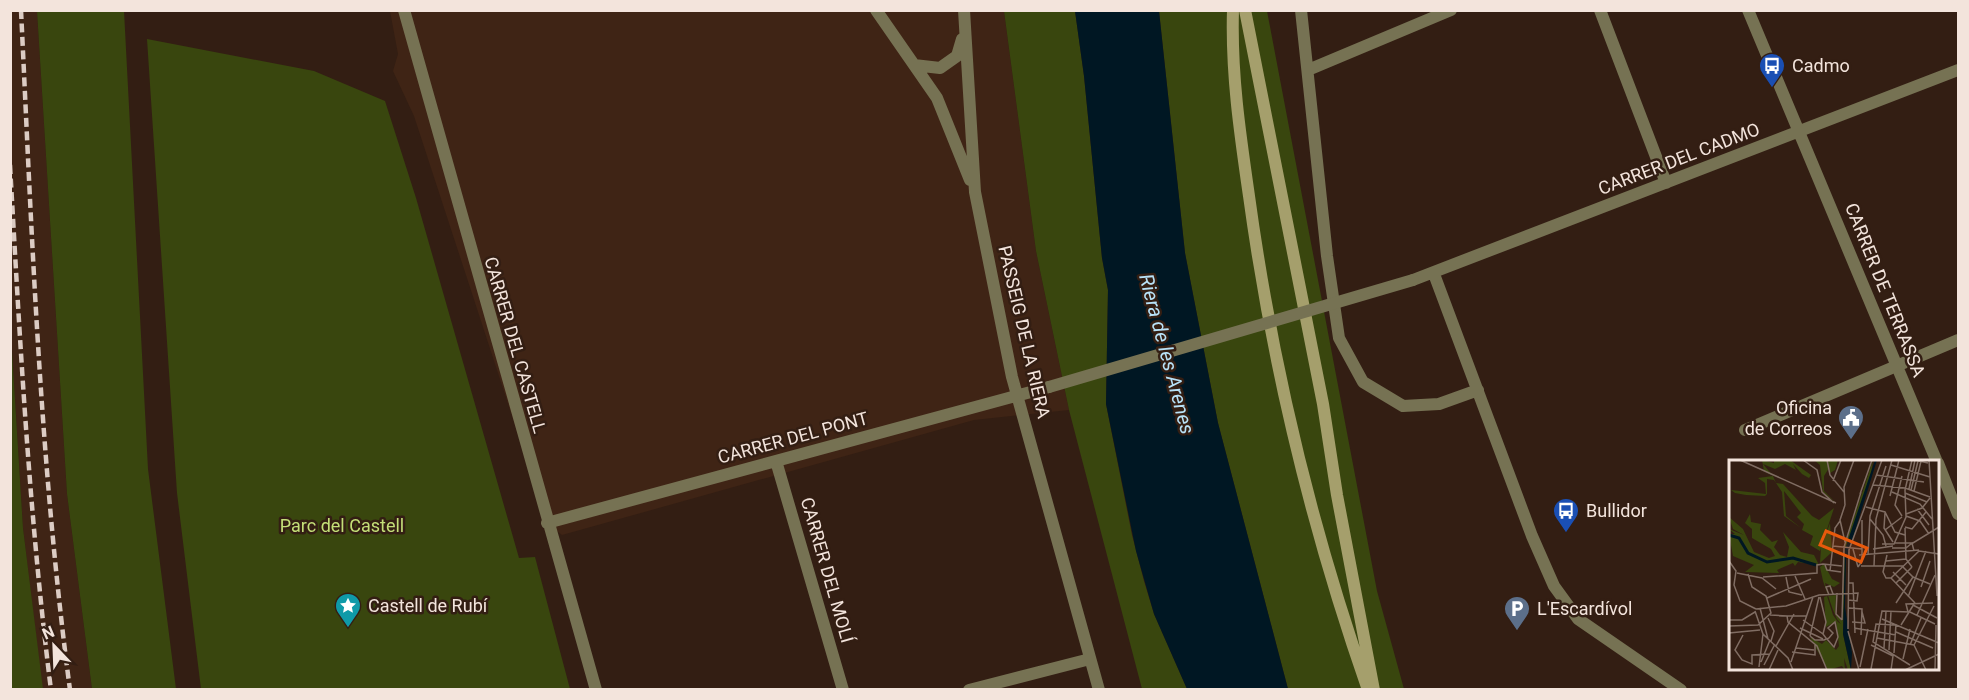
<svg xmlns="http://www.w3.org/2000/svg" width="1969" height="700" viewBox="0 0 1969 700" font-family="Roboto,sans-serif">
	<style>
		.built { fill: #3f2415 }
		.green { fill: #39460e }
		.water { fill: #001723 }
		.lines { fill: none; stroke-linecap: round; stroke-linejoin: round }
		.street { stroke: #767253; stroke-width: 12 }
		.secondary { stroke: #a59f6c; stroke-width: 12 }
		.rail { stroke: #dcccc4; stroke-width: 4.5; stroke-dasharray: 9 4.5; stroke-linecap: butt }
		.street-bridge { stroke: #767253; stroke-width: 12 }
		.labels { text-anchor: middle; stroke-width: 5; stroke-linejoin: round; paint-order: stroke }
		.poi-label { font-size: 18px; fill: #f3e4dc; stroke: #331e13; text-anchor: start }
		.street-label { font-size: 18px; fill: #f3e4dc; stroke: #331e13 }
		.park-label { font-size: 18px; fill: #c4df78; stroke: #331e13 }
		.water-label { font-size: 20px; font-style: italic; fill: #b8e2f8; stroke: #331e13 }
		.inset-river { fill: none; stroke: #001723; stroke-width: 3 }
		.inset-road { fill: none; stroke: #806d63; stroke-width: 1.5 }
		.view { fill: #e8590c; fill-opacity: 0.15; stroke: #e8590c; stroke-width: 3 }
		.inset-edge { fill: none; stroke: #f3e4dc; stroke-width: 3 }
	</style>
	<rect width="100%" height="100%" fill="#331e13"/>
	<path class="built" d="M10,11H37L67,494L92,689H43L42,686L23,528L11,335Z
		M390,11H1004L1036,251L1069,410L974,420L562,535L547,523L414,116L393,71L398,54Z"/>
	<path class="green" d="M37,11H124L148,469L176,689H92L67,494Z
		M1004,11H1075L1084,76L1102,258L1108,290L1106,404L1132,535L1144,581L1154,614L1187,689H1142L1069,410L1036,251Z
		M1159,11H1267L1377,591L1404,689H1288L1218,423L1185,253Z
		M147,39L314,71L385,101L416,198L519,558L535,557L570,689H201L177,493Z
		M11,335L23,528L43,689H11Z"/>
	<path class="water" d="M1075,11H1159L1185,253L1218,423L1288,689H1187L1154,614L1136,551L1106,404L1108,290L1102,258L1084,76Z"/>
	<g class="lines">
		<path class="street" d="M404,10L596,690
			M876,10L937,98L970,180
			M964,10L975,192L1012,377L1099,690
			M1301,10L1327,256L1339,338L1363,382L1403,406L1439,404L1478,390
			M1600,10L1666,183
			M1748,10L1937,462
			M914,65L940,68L957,56L962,39
			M1308,70L1451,10
			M1434,274L1532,536L1554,586L1578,619L1681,690
			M1413,280L1958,70
			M1745,430L1958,340
			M776,461L843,690
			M1938,463L1958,514
			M547,523L1049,387
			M969,690L1090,659"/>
		<path class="secondary" d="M1233,10C1231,73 1240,134 1249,196C1272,364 1312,530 1368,690
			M1245,10L1323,404L1337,495L1374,690"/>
		<path class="rail" d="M21,10C32,237 40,464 70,690
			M10,165C20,341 29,515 51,690"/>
		<path class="street-bridge" d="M1049,387L1413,280"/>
	</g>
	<defs>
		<symbol id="bus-pin" viewBox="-11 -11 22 30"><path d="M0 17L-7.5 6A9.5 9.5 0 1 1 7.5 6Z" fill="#1a4fb4" stroke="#331e13"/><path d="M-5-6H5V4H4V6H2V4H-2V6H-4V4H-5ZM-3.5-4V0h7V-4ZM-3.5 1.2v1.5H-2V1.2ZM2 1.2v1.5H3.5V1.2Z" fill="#fff"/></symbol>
		<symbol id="civic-pin" viewBox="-11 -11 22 30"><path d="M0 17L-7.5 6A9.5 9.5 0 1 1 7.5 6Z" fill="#5c6f8a" stroke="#331e13"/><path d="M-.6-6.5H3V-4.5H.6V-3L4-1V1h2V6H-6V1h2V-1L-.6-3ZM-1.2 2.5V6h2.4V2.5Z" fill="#fff"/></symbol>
		<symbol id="sight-pin" viewBox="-11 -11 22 30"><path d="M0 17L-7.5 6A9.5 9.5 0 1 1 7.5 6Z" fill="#0f9aa8" stroke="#331e13"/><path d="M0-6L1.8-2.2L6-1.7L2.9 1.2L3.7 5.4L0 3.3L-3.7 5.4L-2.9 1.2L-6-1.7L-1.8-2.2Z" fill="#fff"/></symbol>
		<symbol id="parking-pin" viewBox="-11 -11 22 30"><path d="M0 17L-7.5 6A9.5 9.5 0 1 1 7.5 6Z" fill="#5c6f8a" stroke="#331e13"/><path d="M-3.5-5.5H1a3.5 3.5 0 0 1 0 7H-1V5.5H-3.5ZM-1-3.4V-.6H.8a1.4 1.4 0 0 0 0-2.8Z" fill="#fff"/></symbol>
	</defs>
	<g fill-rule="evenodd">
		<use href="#bus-pin" x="1757" y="51" width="30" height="40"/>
		<use href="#civic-pin" x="1836" y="403" width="30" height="40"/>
		<use href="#bus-pin" x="1551" y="496" width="30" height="40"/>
		<use href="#sight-pin" x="333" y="591" width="30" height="40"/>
		<use href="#parking-pin" x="1502" y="594" width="30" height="40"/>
	</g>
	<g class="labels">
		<g class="poi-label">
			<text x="1792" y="72">Cadmo</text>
			<text x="1832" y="414" text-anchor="end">Oficina<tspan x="1832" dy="21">de Correos</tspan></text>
			<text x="1586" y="517">Bullidor</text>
			<text x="368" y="612">Castell de Rubí</text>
			<text x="1537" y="615">L'Escardívol</text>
		</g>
		<g class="street-label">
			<text transform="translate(1679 159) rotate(-21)" y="6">CARRER DEL CADMO</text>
			<text transform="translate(1885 290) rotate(68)" y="6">CARRER DE TERRASSA</text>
			<text transform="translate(1024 332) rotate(77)" y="6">PASSEIG DE LA RIERA</text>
			<text transform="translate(515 345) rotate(74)" y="6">CARRER DEL CASTELL</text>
			<text transform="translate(793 438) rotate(-15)" y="6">CARRER DEL PONT</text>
			<text transform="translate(827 570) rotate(74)" y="6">CARRER DEL MOLÍ</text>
		</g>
		<g class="park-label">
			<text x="342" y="532">Parc del Castell</text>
		</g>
		<g class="water-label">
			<text transform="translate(1167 354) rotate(75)" y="7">Riera de les Arenes</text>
		</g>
	</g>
	<g transform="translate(1729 460)">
		<rect width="210" height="210" fill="#331e13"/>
		<path d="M33,0L45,3V0H61L82,15L80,18L73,14L64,4L67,10L56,4L46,9L34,4L44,16L47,23L54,24L83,56L90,60L105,48L91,91L81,85L84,76L73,70L75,64L68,57L72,53L55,31L57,56L72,68L55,56L53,32L45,20L38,19V34L36,36L17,35L6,33L2,30L37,34L36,23L29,18L44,16L35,11ZM85,0H109L106,10L101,13L100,8L95,16V31L107,43L94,32L91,5ZM144,0L142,14L117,89L114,174L122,210H119L115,198L116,210L113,206L99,210L81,177L93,184L97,180L107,190L110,186L107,161L97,167L95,137L98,136L104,155L109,162L112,164L108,159L104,150L94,121L91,107L95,104L103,119L111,123L105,127L96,123L99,136L107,135L106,154L113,161L116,85ZM21,54L22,62L32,64L31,70L43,82L49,80L45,87L51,95L58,97L60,87L54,72L72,92L85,95L90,105L69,102L66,106L64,103L48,110L50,113L16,112L25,105L4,96L0,74H6L0,69L15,75L4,69L0,57L14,69L25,92L40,98L46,96L42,89L23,78V69L16,63ZM101,63L103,92L91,103L92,88Z" fill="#39460e"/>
		<path d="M146,0H148L117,100L116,147L123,193L122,210L114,174L116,89Z" fill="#001723"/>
		<path class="inset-river" d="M0,75L10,78L19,93L38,102L64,98L87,105"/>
		<path class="inset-road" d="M11,0L107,43M74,0L88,10L93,32L105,43M98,0L101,15L115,32M200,0L208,136M162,5L201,17M147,15L195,22M104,21L112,0M144,25L176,28L201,37M180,29L186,0L199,3M182,30L189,1M185,31L192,1M163,32L191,44L203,59M176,33L198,42M131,34L143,0M161,36L170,0M116,45L115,27L125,0M116,45L111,60L116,82M137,47L156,52L166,72L176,75M188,49L200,65M156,53L155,68L164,82M177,54L193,48L201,38M173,56L166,45L173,16M177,56L191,61L200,74M141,59L154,75L157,86M176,67L183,69L197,52M176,68L177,99L183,107M156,70L173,57M166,83H184L210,67M153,84H165L177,57L176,30L183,0M104,86L133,89M163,88H177L183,83L185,91M124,89L129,107M144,89L164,86M190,91L210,94M130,95L190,90M139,95L141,56L157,6M158,95L154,112L157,118H162L186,143M0,101L7,111L5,125L11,141L27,149M157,101L177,99M96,105L98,110L112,112M132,106H175M145,106L147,59L163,0M129,107L133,101V60M174,107L184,117L201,124M101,111L106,68L111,61M164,112L177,125M8,113L33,118L47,129M66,116L76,139M34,117L88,113V105L94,104L113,106M57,117L60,132L73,135M162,118L190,91M120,123H124L126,173M167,123L183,107M192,127L201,101M108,133L107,154L113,160M100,135L97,127L101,126L104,134M91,137L97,162L94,174M179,137L197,91M38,138L82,119M167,143L184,117M184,145L208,158M31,148L39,179M120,148L133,149L132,175M27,149L57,146L90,135L129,133L128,141L119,140M26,151L34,174L59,198L64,210M179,152L177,144L204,143M41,155L58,156L59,162L88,186L98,210M188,155L206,115M50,156H78M39,158L45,171L42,181M153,159L210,183M0,160H13L26,152M74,160L94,174L97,178V179H98L104,186L105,187L109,177L106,162L99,168L104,173L100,178L98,179H97L95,180H86L81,176M113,160L115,87L132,32M123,162L136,163L133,152M167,165L147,164L144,182L181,205M172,165L185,144M0,166L29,165L42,153L37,136L23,127L19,114M71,168L94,179M125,168L167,175M119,169L120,90L153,0M119,171L130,210M167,172L204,188M0,173L31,170M14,175L6,190L13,200L23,204V195L41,194M81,176L90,137M148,178L185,185M142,185L164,196L162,210M181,185L192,158M185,185L205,146M185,185L197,210M47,186L65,154M67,188L85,190M155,188L157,151M160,190L162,151M63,192L86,195V185M165,193L167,164M174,199L181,169M32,202L41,180M62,202L84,137M35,205L46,184M30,207L34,174M131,207L139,169M142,209L153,151L181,152L206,164M40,210L49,190M176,210L210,194M206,210L207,165"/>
		<path class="view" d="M97,71L138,88L132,102L91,85Z"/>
		<rect width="210" height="210" class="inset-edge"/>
	</g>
	<rect width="1969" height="700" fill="none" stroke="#f3e4dc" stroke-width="24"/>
	<g transform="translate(54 646) rotate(337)" stroke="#331e13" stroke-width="4.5" paint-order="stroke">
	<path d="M0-4.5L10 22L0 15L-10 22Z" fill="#f3e4dc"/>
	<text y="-9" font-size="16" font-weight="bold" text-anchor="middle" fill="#f3e4dc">N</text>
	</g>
</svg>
